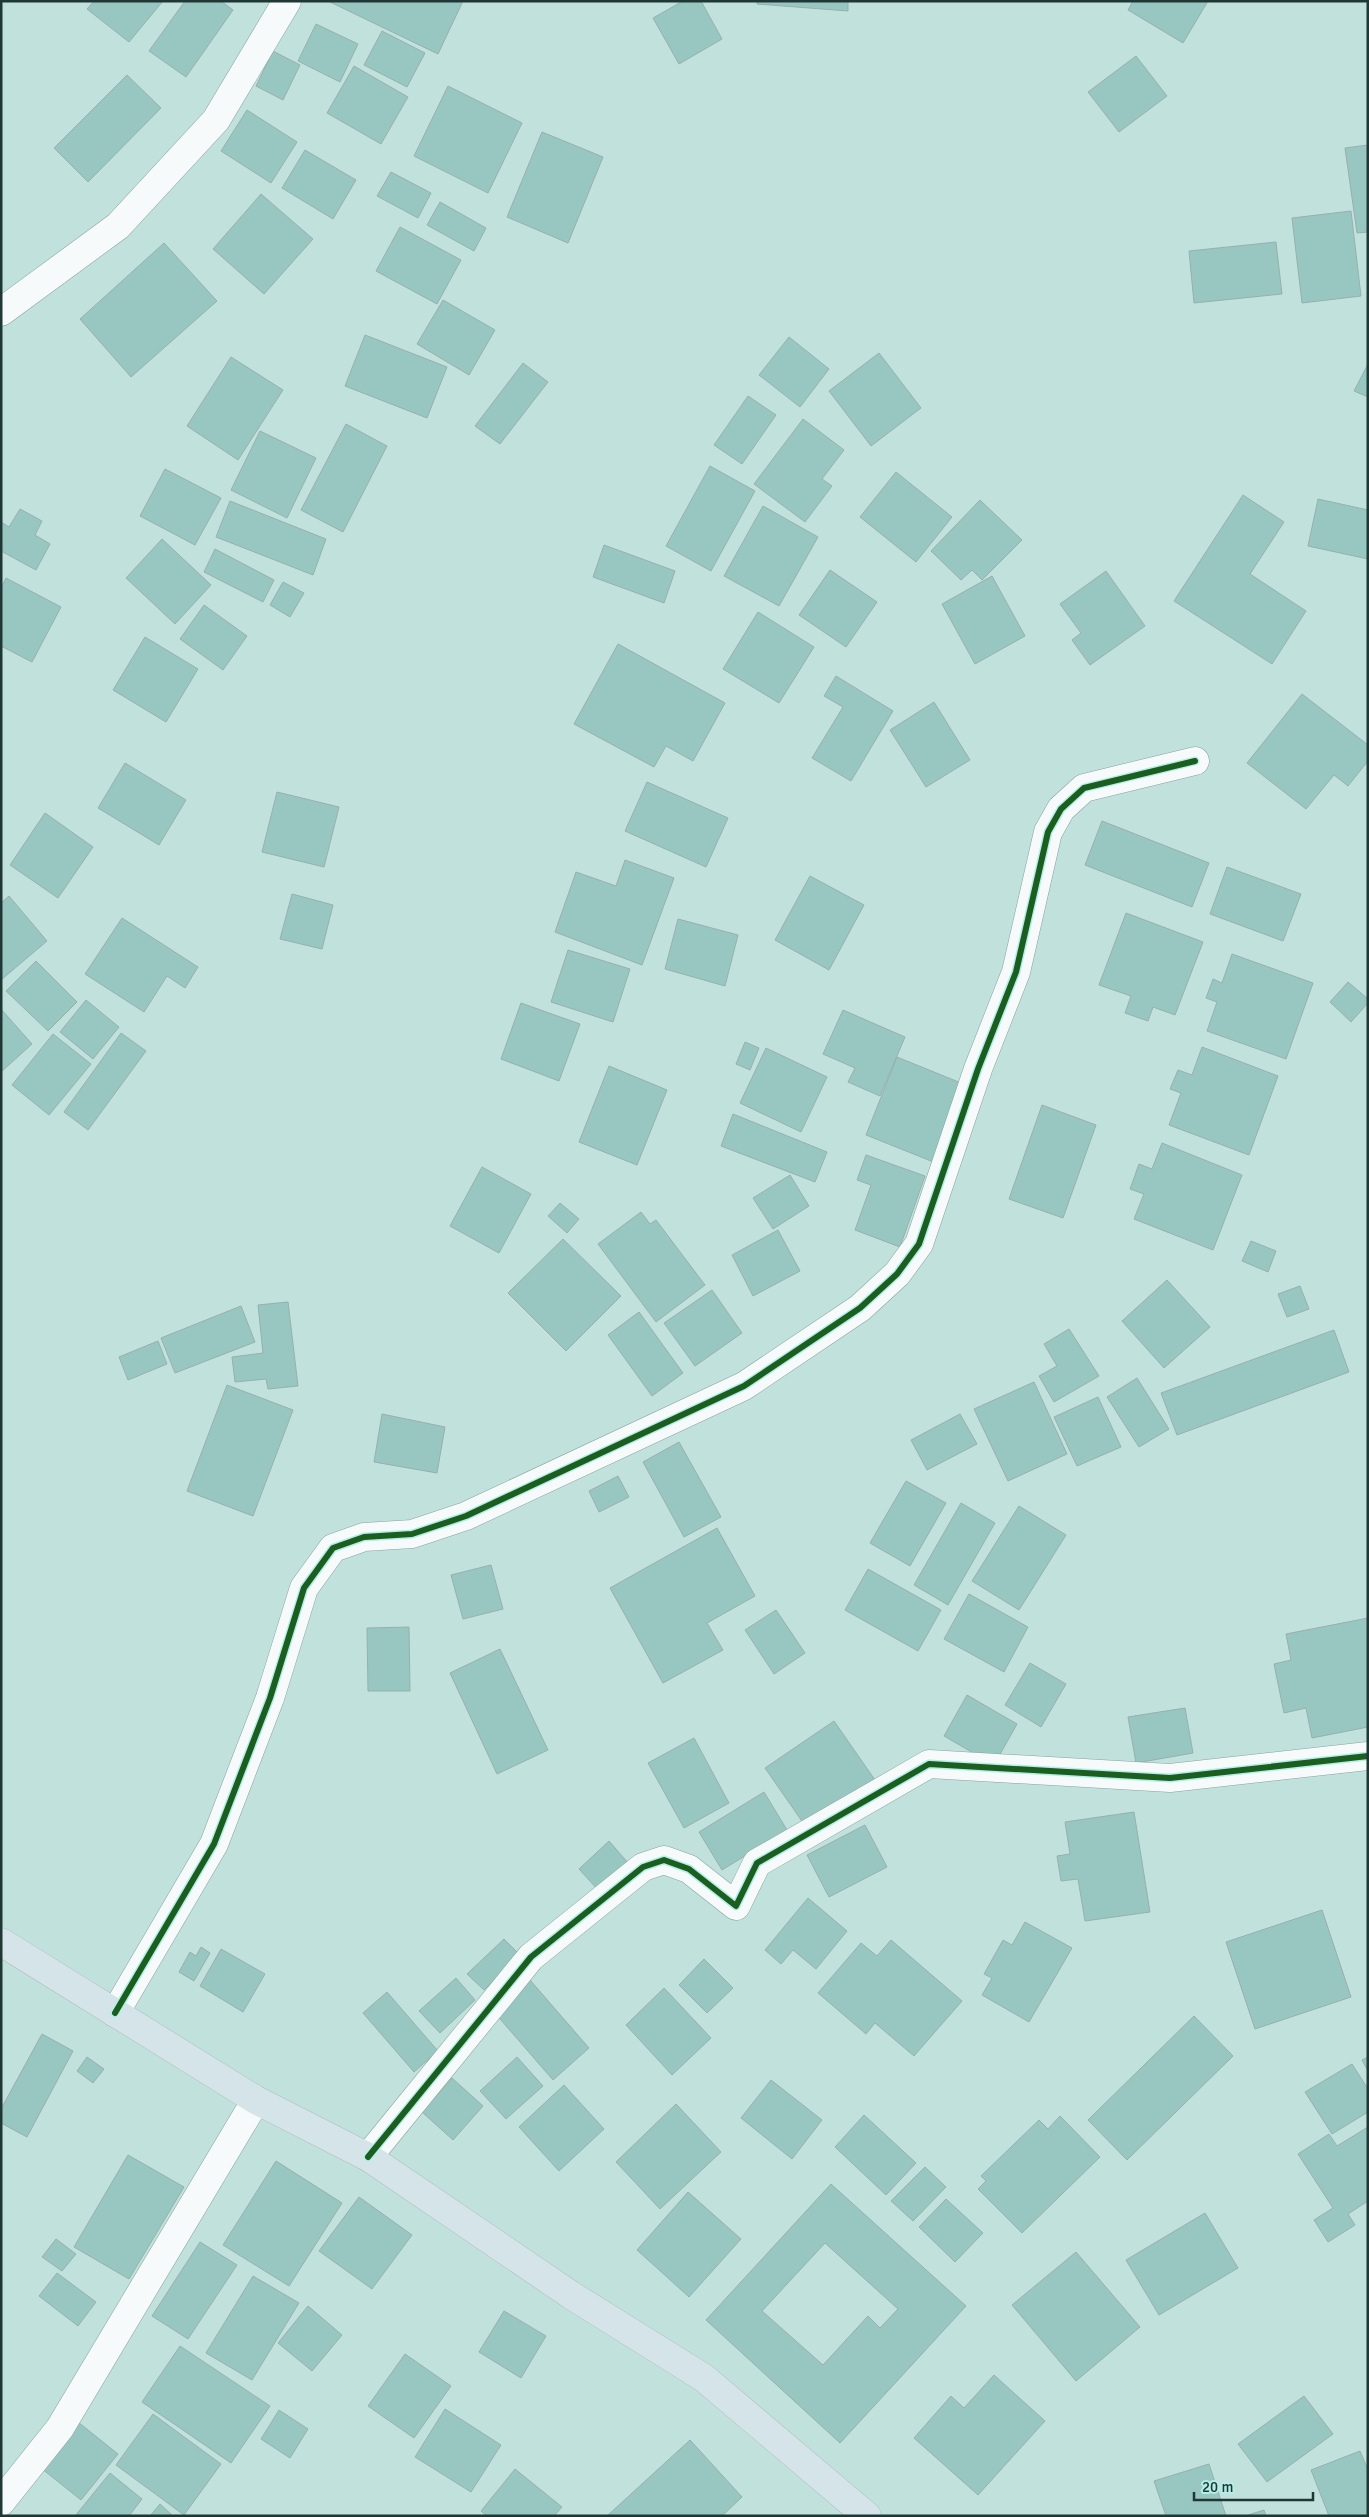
<svg xmlns="http://www.w3.org/2000/svg" width="1369" height="2517" viewBox="0 0 1369 2517" font-family="Signika,sans-serif">
	<style>
		.building { fill: #98c7c2; stroke: #97b0ad; fill-rule: evenodd }
		.lines { fill: none; stroke-linecap: round; stroke-linejoin: round }
		.minor-casing { stroke: #88a29f; stroke-width: 29 }
		.major-casing { stroke: #acbebc; stroke-width: 29 }
		.minor { stroke: #f6fafa; stroke-width: 28 }
		.major { stroke: #d5e4e9; stroke-width: 28 }
		.cycleway-casing { stroke: #b3efe7; stroke-width: 9 }
		.cycleway { stroke: #1b5e20; stroke-width: 6 }
	</style>
	<rect width="100%" height="100%" fill="#c1e1dd"/>
	<path class="building" d="M94,1H163L129,42L87,9Z
		M185,1H221L233,10L186,77L149,51Z
		M328,1H463L438,54Z
		M683,1H701L722,39L679,64L653,18Z
		M757,1H848V11L757,4Z
		M1133,1H1208L1183,43L1128,10Z
		M316,24L358,44L340,82L298,61Z
		M382,31L425,53L407,87L364,65Z
		M273,51L300,65L283,100L256,86Z
		M1136,56L1167,96L1119,132L1088,92Z
		M354,66L408,97L381,144L327,113Z
		M127,75L161,108L88,182L54,148Z
		M448,86L522,123L488,193L414,156Z
		M247,110L297,142L271,183L221,151Z
		M542,132L603,157L568,243L507,217Z
		M1368,145V232L1357,233L1345,148Z
		M305,150L356,180L333,219L282,188Z
		M391,172L431,193L418,218L377,196Z
		M261,194L313,239L264,294L213,249Z
		M440,202L486,228L474,251L427,225Z
		M1351,211L1361,296L1302,303L1292,218Z
		M400,227L461,260L437,304L376,271Z
		M1276,242L1282,294L1194,303L1189,251Z
		M164,243L217,301L131,377L80,319Z
		M443,300L495,330L469,375L417,344Z
		M365,335L447,367L427,418L345,386Z
		M789,337L829,369L800,407L759,375Z
		M879,353L921,408L871,446L829,391Z
		M231,357L283,390L238,460L187,426Z
		M523,363L548,382L500,444L475,426Z
		M1368,364V397L1354,391Z
		M748,396L776,415L742,464L714,445Z
		M803,419L844,450L822,479L832,486L805,522L754,484Z
		M346,424L387,446L343,532L301,510Z
		M260,431L316,458L287,518L231,490Z
		M710,466L755,491L711,571L666,546Z
		M165,469L221,498L195,545L140,516Z
		M896,472L952,517L916,562L860,517Z
		M1243,495L1284,522L1250,574L1306,611L1272,664L1174,601Z
		M1318,499L1368,510V559L1308,546Z
		M980,500L1022,540L982,580L972,570L961,580L931,551Z
		M230,501L326,539L313,575L216,537Z
		M763,506L818,537L779,606L724,576Z
		M20,509L42,521L35,535L50,544L36,570L1,551V522L9,527Z
		M162,539L211,585L175,624L126,578Z
		M604,545L675,571L664,603L593,577Z
		M215,549L274,580L263,602L204,572Z
		M830,570L877,602L846,647L799,615Z
		M1106,571L1145,626L1090,665L1072,640L1081,633L1060,604Z
		M992,576L1025,636L975,664L942,604Z
		M6,578L61,607L32,662L1,646V588Z
		M283,582L304,593L290,617L270,605Z
		M204,605L247,636L223,670L180,639Z
		M758,612L814,647L779,703L723,669Z
		M145,637L198,669L166,722L113,690Z
		M618,644L725,703L693,761L666,746L654,767L574,724Z
		M836,676L893,711L851,781L812,758L843,707L824,696Z
		M1302,694L1368,745V761L1348,786L1334,775L1306,809L1247,763Z
		M934,702L970,760L926,787L890,730Z
		M125,763L186,800L159,845L98,808Z
		M647,782L728,818L706,867L625,831Z
		M277,792L339,807L324,867L262,852Z
		M45,813L93,847L58,898L10,865Z
		M1102,821L1209,863L1192,907L1085,865Z
		M625,860L674,878L642,965L555,932L576,872L616,886Z
		M1227,867L1301,894L1283,941L1210,914Z
		M810,876L864,905L829,970L775,940Z
		M292,894L333,905L322,949L280,939Z
		M9,896L47,941L1,980V903Z
		M1126,913L1203,942L1175,1015L1153,1007L1148,1021L1125,1013L1131,996L1099,985Z
		M122,918L198,967L185,988L167,976L144,1012L85,974Z
		M678,919L738,935L725,986L665,969Z
		M568,950L630,969L613,1022L551,1002Z
		M1232,954L1313,983L1286,1059L1207,1031L1217,1002L1206,998L1213,979L1222,983Z
		M36,961L77,1002L48,1031L6,991Z
		M1348,982L1368,999V1003L1351,1022L1330,1002Z
		M86,1000L119,1027L93,1059L60,1032Z
		M521,1003L580,1024L559,1081L501,1059Z
		M1,1009L32,1044L1,1072Z
		M843,1010L905,1037L880,1096L848,1082L855,1068L823,1054Z
		M121,1033L146,1051L88,1130L64,1112Z
		M53,1034L91,1064L49,1115L12,1085Z
		M745,1042L759,1048L750,1070L736,1064Z
		M1202,1047L1278,1076L1249,1155L1169,1125L1181,1093L1170,1089L1178,1070L1192,1075Z
		M766,1048L827,1077L801,1132L740,1103Z
		M897,1057L966,1085L936,1163L866,1135Z
		M609,1066L667,1090L637,1165L579,1142Z
		M1042,1105L1096,1125L1063,1218L1009,1199Z
		M733,1114L827,1152L815,1182L721,1146Z
		M1162,1143L1242,1175L1213,1250L1134,1219L1144,1194L1130,1189L1139,1164L1152,1169Z
		M866,1155L925,1176L900,1247L855,1230L871,1185L857,1180Z
		M482,1167L531,1194L499,1253L450,1226Z
		M790,1175L809,1206L773,1229L753,1198Z
		M560,1203L579,1219L567,1233L548,1216Z
		M641,1212L650,1224L656,1220L705,1285L656,1322L598,1244Z
		M778,1230L800,1271L753,1296L732,1255Z
		M563,1239L621,1296L566,1351L508,1293Z
		M1251,1241L1276,1251L1268,1272L1242,1261Z
		M1167,1280L1210,1327L1164,1368L1122,1321Z
		M1300,1286L1309,1309L1287,1317L1278,1294Z
		M712,1290L742,1333L695,1366L664,1323Z
		M288,1302L298,1386L268,1389L266,1379L235,1382L232,1357L263,1353L258,1305Z
		M241,1306L255,1342L175,1373L161,1338Z
		M639,1312L683,1373L652,1396L608,1335Z
		M1069,1329L1099,1376L1054,1402L1039,1376L1057,1366L1044,1344Z
		M1334,1330L1349,1372L1177,1435L1161,1393Z
		M158,1341L167,1364L128,1380L119,1357Z
		M1137,1378L1169,1429L1139,1447L1107,1397Z
		M1034,1382L1067,1454L1008,1481L974,1409Z
		M227,1385L293,1410L253,1516L187,1491Z
		M1098,1397L1121,1447L1077,1466L1054,1417Z
		M382,1414L445,1427L437,1473L374,1462Z
		M960,1414L977,1444L927,1470L911,1440Z
		M679,1442L721,1517L684,1537L643,1462Z
		M618,1476L629,1497L599,1512L589,1491Z
		M906,1481L946,1503L910,1566L870,1543Z
		M961,1503L995,1523L948,1605L914,1585Z
		M1019,1506L1066,1535L1019,1610L972,1581Z
		M717,1528L755,1596L707,1623L723,1650L663,1683L610,1588Z
		M491,1565L503,1609L463,1619L451,1575Z
		M868,1569L941,1610L918,1651L845,1610Z
		M969,1594L1028,1627L1004,1672L944,1639Z
		M776,1610L805,1653L774,1674L745,1630Z
		M1368,1618V1727L1312,1738L1306,1708L1284,1713L1274,1664L1291,1660L1286,1634Z
		M409,1627L410,1691H368L367,1628Z
		M500,1649L548,1750L497,1774L450,1673Z
		M1030,1663L1066,1684L1041,1727L1005,1705Z
		M967,1695L1017,1724L994,1765L944,1736Z
		M1185,1708L1193,1753L1136,1763L1128,1717Z
		M834,1721L875,1780L806,1827L765,1768Z
		M694,1738L729,1803L684,1828L648,1763Z
		M764,1792L787,1830L722,1870L699,1832Z
		M1134,1812L1150,1912L1085,1921L1078,1879L1061,1881L1057,1856L1070,1854L1065,1822Z
		M865,1825L887,1867L829,1897L807,1855Z
		M609,1841L629,1864L599,1891L579,1869Z
		M808,1898L847,1931L816,1969L793,1950L781,1964L765,1950Z
		M1322,1910L1351,1997L1255,2029L1226,1942Z
		M1025,1922L1072,1948L1029,2022L982,1995L992,1978L984,1974L1003,1940L1012,1945Z
		M504,1939L520,1955L484,1990L467,1974Z
		M891,1940L962,2001L914,2056L875,2023L866,2034L818,1993L861,1943L877,1956Z
		M201,1947L210,1953L194,1981L179,1972L190,1952L196,1956Z
		M221,1949L265,1974L243,2012L200,1986Z
		M704,1959L733,1988L707,2013L679,1985Z
		M456,1978L475,2000L440,2033L419,2011Z
		M530,1980L589,2048L553,2080L494,2012Z
		M664,1988L711,2038L672,2075L626,2025Z
		M387,1992L438,2051L414,2072L363,2013Z
		M1194,2016L1233,2056L1127,2160L1088,2120Z
		M42,2034L73,2051L27,2137L1,2123V2109Z
		M87,2057L104,2069L93,2083L77,2071Z
		M517,2057L543,2086L506,2119L480,2091Z
		M1368,2057V2071L1362,2060Z
		M1352,2064L1368,2089V2112L1332,2134L1305,2092Z
		M452,2078L483,2106L453,2140L422,2112Z
		M771,2080L822,2120L792,2159L741,2118Z
		M564,2085L604,2129L559,2171L519,2127Z
		M676,2104L721,2152L660,2209L616,2162Z
		M864,2115L916,2163L886,2195L835,2147Z
		M1060,2116L1100,2157L1022,2233L978,2189L986,2181L981,2176L1039,2120L1048,2129Z
		M1368,2127V2201L1348,2214L1355,2225L1328,2242L1314,2220L1333,2208L1298,2154L1329,2134L1337,2146Z
		M128,2155L184,2187L129,2279L74,2247Z
		M276,2161L342,2203L289,2286L223,2245Z
		M925,2167L946,2187L913,2221L891,2201Z
		M831,2184L966,2306L840,2443L706,2320ZM825,2243L898,2309L880,2328L868,2316L823,2365L762,2311Z
		M688,2192L741,2239L689,2297L637,2250Z
		M359,2197L412,2235L372,2289L319,2251Z
		M946,2199L983,2233L955,2262L919,2227Z
		M1205,2213L1238,2268L1159,2315L1126,2260Z
		M56,2239L76,2254L62,2271L42,2257Z
		M200,2242L237,2265L188,2339L152,2316Z
		M1076,2252L1140,2327L1076,2381L1012,2305Z
		M57,2273L96,2302L78,2326L39,2296Z
		M253,2276L299,2303L252,2380L206,2353Z
		M308,2306L342,2335L312,2371L278,2343Z
		M504,2311L546,2336L521,2378L479,2352Z
		M180,2346L270,2406L231,2463L142,2402Z
		M405,2354L451,2386L414,2438L368,2406Z
		M994,2375L1045,2421L978,2495L914,2438L951,2396L964,2408Z
		M1304,2396L1333,2434L1267,2482L1238,2444Z
		M445,2409L501,2445L471,2492L415,2457Z
		M279,2410L308,2429L290,2458L261,2439Z
		M153,2414L221,2464L184,2515L116,2465Z
		M78,2422L118,2454L81,2500L41,2468Z
		M690,2440L742,2497L722,2516H607Z
		M1360,2451L1368,2470V2516H1329L1311,2470Z
		M1209,2464L1226,2516H1166L1154,2481Z
		M515,2469L562,2507L554,2516H487L481,2511Z
		M110,2473L142,2499L129,2516H75Z
		M160,2504L173,2516H150Z
		M1264,2510L1266,2516H1245Z"/>
	<g class="lines">
		<defs>
			<path id="minor" d="M1,312L118,226L216,120L287,1
				M115,2013L214,1844L270,1698L304,1588L333,1548L364,1537L412,1534L466,1516L744,1386L860,1308L897,1274L919,1244L978,1069L1016,972L1048,832L1061,809L1084,788L1195,761
				M368,2157L531,1957L643,1867L664,1860L689,1869L736,1906L757,1863L929,1764L1170,1778L1368,1756
				M1,2502L60,2428L256,2100"/>
			<path id="major" d="M1,1942L256,2100L368,2157L571,2295L704,2378L867,2516"/>
		</defs>
		<use href="#minor" class="minor-casing"/>
		<use href="#major" class="major-casing"/>
		<use href="#minor" class="minor"/>
		<use href="#major" class="major"/>
		<defs>
			<path id="cycleway" d="M115,2013L214,1844L270,1698L304,1588L333,1548L364,1537L412,1534L466,1516L744,1386L860,1308L897,1274L919,1244L978,1069L1016,972L1048,832L1061,809L1084,788L1195,761
				M368,2157L531,1957L643,1867L664,1860L689,1869L736,1906L757,1863L929,1764L1170,1778L1368,1756"/>
		</defs>
		<use href="#cycleway" class="cycleway-casing"/>
		<use href="#cycleway" class="cycleway"/>
	</g>
	<rect width="1369" height="2517" fill="none" stroke="#203835" stroke-width="5"/>
	<path d="M1194 2492v8h119v-8" fill="none" stroke="#203835" stroke-width="2.5"/>
	<text x="1202" y="2492" font-size="15" fill="#203835" stroke="#b3efe7" stroke-width="4" paint-order="stroke">20 m</text>
</svg>
